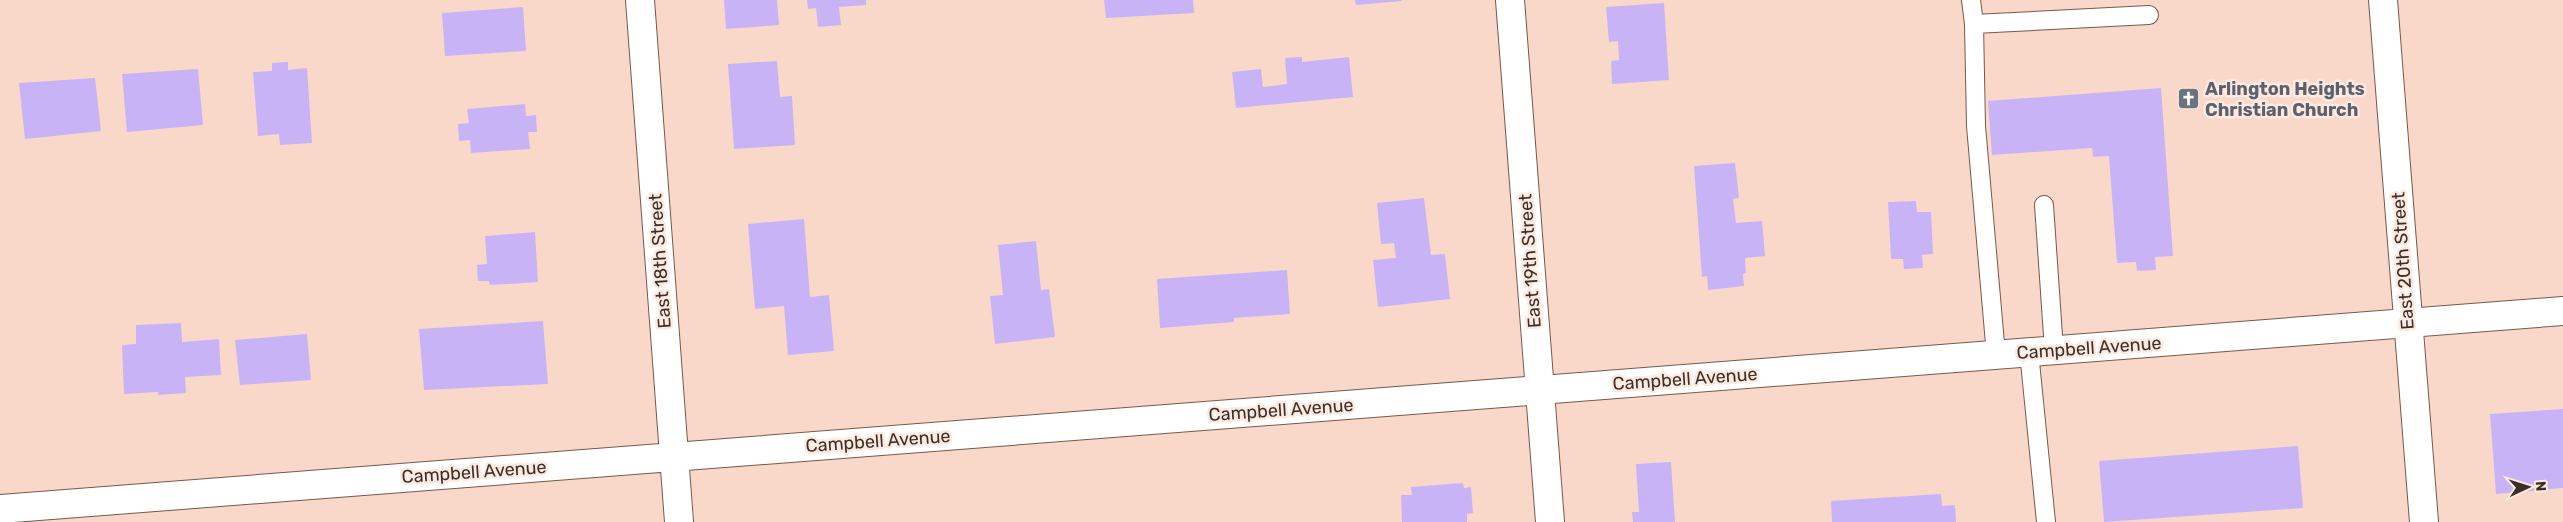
<svg xmlns="http://www.w3.org/2000/svg" width="2563" height="522" viewBox="0 0 2563 522" font-family="Rubik,sans-serif">
	<style>
		.building { fill: #c9b3f7 }
		.lines { fill: none; stroke-linecap: round; stroke-linejoin: round }
		.lane-casing { stroke: #75594c; stroke-width: 20 }
		.street-casing { stroke: #75594c; stroke-width: 30 }
		.lane { stroke: #fff; stroke-width: 18 }
		.street { stroke: #fff; stroke-width: 28 }
		.labels { text-anchor: middle; stroke-width: 5; stroke-linejoin: round; paint-order: stroke }
		.worship-label { font-size: 18px; font-weight: bold; fill: #5b616d; stroke: #fde9df; text-anchor: start }
		.street-label { font-size: 18px; fill: #3b2f29; stroke: #fde9df }
	</style>
	<rect width="100%" height="100%" fill="#fad8c9"/>
	<path class="building" d="M724,0H777L779,25L726,29Z
		M807,0H866V5L839,7L841,25L818,27L816,8L808,9Z
		M1104,0H1193L1194,13L1106,18Z
		M1355,0H1402V1L1356,5Z
		M1664,3L1669,80L1612,84L1611,61L1619,60L1618,41L1609,42L1606,7Z
		M523,7L526,51L445,56L442,13Z
		M1302,57V62L1349,57L1353,97L1236,108L1232,72L1261,69L1263,87L1287,84L1285,58Z
		M777,61L780,97L792,96L795,145L734,149L728,64Z
		M288,62V70L307,68L312,143L280,145L279,134L258,136L253,72L272,71V63Z
		M198,69L203,125L127,132L122,74Z
		M95,78L101,131L25,139L19,83Z
		M2161,88L2173,256L2155,257L2156,270L2137,271L2136,262L2117,263L2109,156L2093,157L2092,148L1992,155L1988,101Z
		M525,104L526,116L536,115L537,132H528L530,149L471,153L470,140L459,141L458,124L469,123L467,109Z
		M1735,163L1739,198L1733,199L1736,223L1762,221L1765,256L1745,258L1746,273L1743,274L1744,286L1708,290L1707,276L1702,277L1694,166Z
		M1424,198L1431,255L1445,254L1450,299L1378,307L1373,260L1396,258L1394,243L1381,244L1377,203Z
		M1916,201L1917,212H1931L1933,254L1922,255L1923,268L1904,269L1903,259H1891L1888,202Z
		M804,219L810,297L829,295L834,351L788,355L784,306L755,309L748,224Z
		M535,232L538,282L490,285L489,281H478L477,265L487,264L485,236Z
		M1036,241L1041,290L1049,289L1055,337L995,344L990,296L1003,295L998,245Z
		M1287,270L1290,314L1234,318V322L1160,328L1157,279Z
		M543,321L548,384L424,390L419,329Z
		M181,323L182,342L219,339L221,375L185,377L186,393L158,395V392L124,394L122,345L136,344V325Z
		M307,334L311,380L240,385L235,340Z
		M2563,409V488L2496,494L2490,414Z
		M2298,446L2303,508L2104,522L2099,461Z
		M1671,462L1675,522H1633L1632,512H1639L1636,464Z
		M1463,483L1464,488L1471,487L1473,513L1467,514V522H1402L1401,495H1412L1411,487Z
		M1941,494L1942,506L1955,505L1956,522H1832L1831,501Z"/>
	<g class="lines">
		<defs>
			<path id="lane" d="M1971,0L1974,24L2149,15
				M1974,24L1976,126L1996,355
				M2044,205L2054,350
				M2029,352L2046,522"/>
			<path id="street" d="M640,0L679,522
				M1510,0L1550,522
				M2383,0L2424,522
				M0,509L2563,311"/>
		</defs>
		<use href="#lane" class="lane-casing"/>
		<use href="#street" class="street-casing"/>
		<use href="#lane" class="lane"/>
		<use href="#street" class="street"/>
	</g>
	<defs>
		<symbol id="church-square" viewBox="-11 -11 22 22"><rect x="-9" y="-9" width="18" height="18" rx="4" fill="#6b7280" stroke="#fde9df"/><path d="M-1.2-6h2.4v3.5h3.3v2.4h-3.3V6h-2.4V-.1h-3.3v-2.4h3.3Z" fill="#fff"/></symbol>
	</defs>
	<g fill-rule="evenodd">
		<use href="#church-square" x="2176" y="86" width="25" height="25"/>
	</g>
	<g class="labels">
		<g class="worship-label">
			<text x="2205" y="95">Arlington Heights<tspan x="2205" dy="21">Christian Church</tspan></text>
		</g>
		<g class="street-label">
			<text transform="translate(660 261) rotate(-94)" y="6">East 18th Street</text>
			<text transform="translate(1530 261) rotate(-94)" y="6">East 19th Street</text>
			<text transform="translate(2403 261) rotate(-94)" y="6">East 20th Street</text>
			<text transform="translate(2089 348) rotate(-4)" y="6">Campbell Avenue</text>
			<text transform="translate(1685 379) rotate(-4)" y="6">Campbell Avenue</text>
			<text transform="translate(1281 410) rotate(-4)" y="6">Campbell Avenue</text>
			<text transform="translate(878 441) rotate(-4)" y="6">Campbell Avenue</text>
			<text transform="translate(474 472) rotate(-4)" y="6">Campbell Avenue</text>
		</g>
	</g>
	<g transform="translate(2528 487) rotate(86)" stroke="#fde9df" stroke-width="4" paint-order="stroke">
	<path d="M0-4L9 19L0 12L-9 19Z" fill="#3b2f29"/>
	<text y="-8" font-size="14" font-weight="bold" text-anchor="middle" fill="#3b2f29">N</text>
	</g>
</svg>
